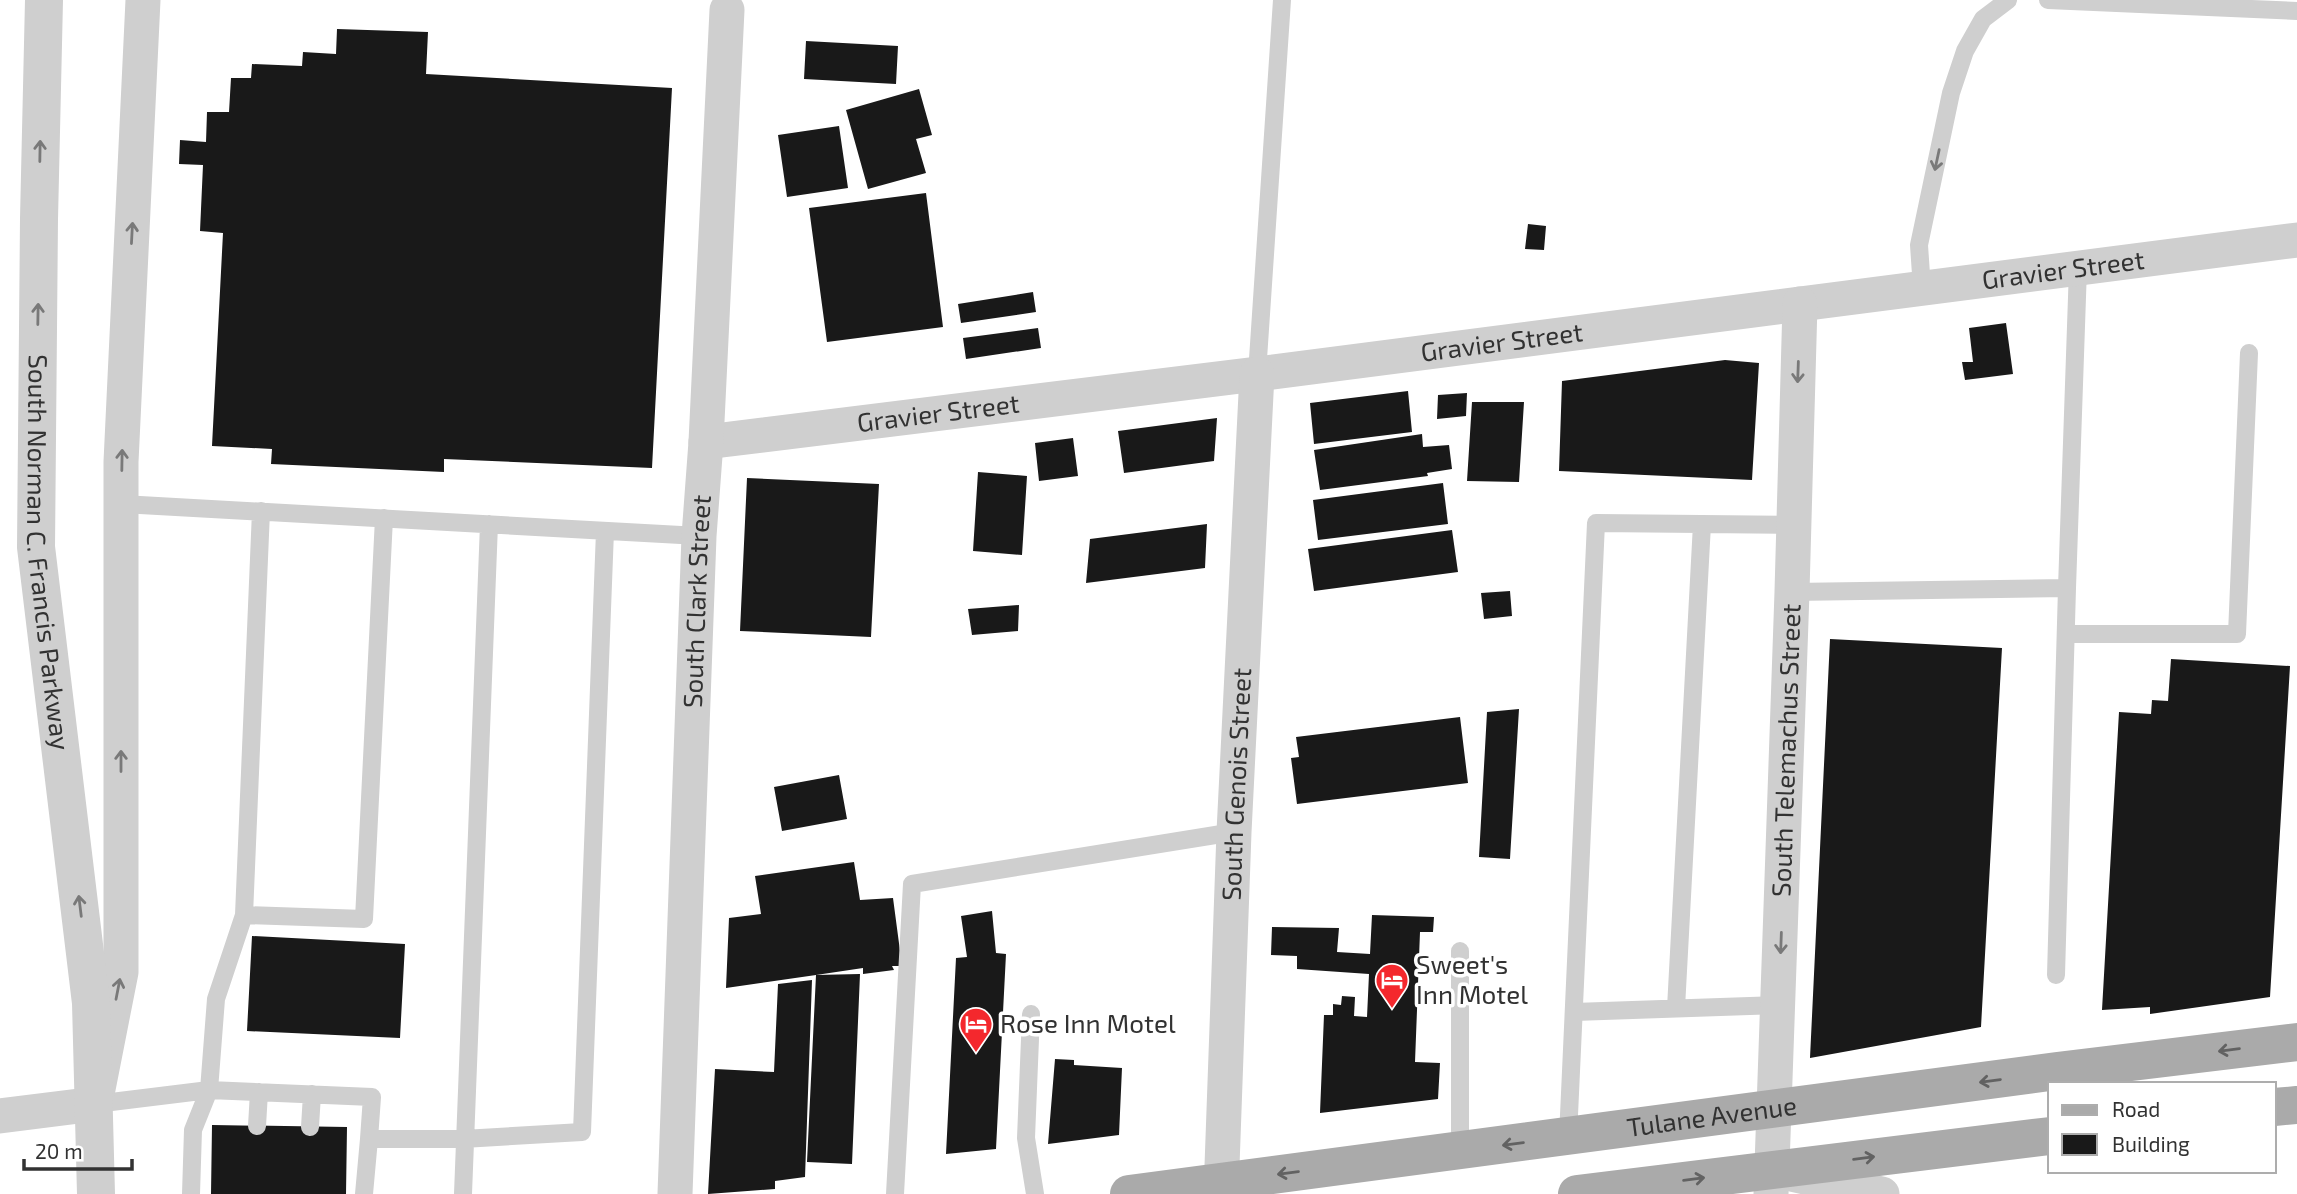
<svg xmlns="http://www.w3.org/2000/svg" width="2297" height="1194" viewBox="0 0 2297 1194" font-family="'Exo 2',sans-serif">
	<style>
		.building { fill: #191919 }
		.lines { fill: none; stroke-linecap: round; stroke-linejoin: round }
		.service { stroke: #cfcfcf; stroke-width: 18 }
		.minor { stroke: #cfcfcf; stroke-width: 35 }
		.tertiary { stroke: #cfcfcf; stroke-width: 38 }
		.primary { stroke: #aaa; stroke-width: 38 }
		.oneway { stroke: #797979 }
		.oneway2 { stroke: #626262 }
		.labels { text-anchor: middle; stroke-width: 7; stroke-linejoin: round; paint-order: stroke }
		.street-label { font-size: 26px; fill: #323232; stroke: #fff }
		.poi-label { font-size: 26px; fill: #323232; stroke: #fff; text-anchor: start }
	</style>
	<rect width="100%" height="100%" fill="#fff"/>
	<path class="building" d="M337,29L428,32L426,74L672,88L652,468L444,459V472L271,464L272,449L212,446L223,233L200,231L203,165L179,164L180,140L206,142L207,112H229L231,78H251L252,64L302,66L303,52L336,54Z
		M806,41L898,46L896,84L804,79Z
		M919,89L932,135L916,139L926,173L868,189L846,110Z
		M839,126L848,188L787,197L778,135Z
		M926,193L943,327L827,342L809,208Z
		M1528,224L1546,226L1544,250L1525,249Z
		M1033,292L1036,312L961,323L958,304Z
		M2006,323L2013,374L1965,380L1962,362H1973L1969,328Z
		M1038,328L1041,348L966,359L963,338Z
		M1725,360L1759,363L1752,480L1559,471L1562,381Z
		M1408,391L1412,432L1314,444L1310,403Z
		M1467,393L1466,416L1437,419L1438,395Z
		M1472,402H1524L1519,482L1467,481Z
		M1217,418L1214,461L1124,473L1118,431Z
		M1422,434L1423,447L1449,445L1452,469L1427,473L1428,476L1320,490L1314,450Z
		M1073,438L1078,476L1039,481L1035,443Z
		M978,472L1027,476L1022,555L973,551Z
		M747,478L879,484L871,637L740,631Z
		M1443,483L1448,524L1318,540L1313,500Z
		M1207,524L1205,568L1086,583L1090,539Z
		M1452,530L1458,572L1314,591L1308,549Z
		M1510,591L1512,616L1484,619L1481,593Z
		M1019,605L1018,631L972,635L968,609Z
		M1830,639L2002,648L1981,1027L1810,1058Z
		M2171,659L2290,666L2270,997L2150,1014V1007L2102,1010L2119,712L2151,714L2152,700L2168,701Z
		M1519,709L1510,859L1479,857L1487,712Z
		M1460,717L1468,783L1297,804L1291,758L1299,757L1296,737Z
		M839,775L847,819L782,831L774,787Z
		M854,862L860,900L893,898L902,966H892L894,970L863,974V968L816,975L860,974L852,1164L807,1162L816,975L726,988L729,918L761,914L755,876Z
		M992,911L996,953L1006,954L996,1149L946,1154L956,958L967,957L961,916Z
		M1372,915L1434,917L1433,932H1420L1415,1062L1440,1063L1438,1099L1320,1113L1324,1015H1333V1004L1341,1005L1342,996L1355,997L1354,1016L1367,1017L1369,974L1297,969V956L1271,955L1272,927L1339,928L1337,952L1370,954Z
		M252,936L405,944L400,1038L247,1031Z
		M812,980L805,1177L775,1181V1189L708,1194L715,1069L774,1072L778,984Z
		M1055,1059L1074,1060V1065L1122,1068L1119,1135L1048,1144Z
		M212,1125L347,1127L346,1194H211Z"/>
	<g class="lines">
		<path class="service" d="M2048,0L2297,11
			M1922,289L1919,245L1951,93L1965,51L1983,19L2008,0
			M1257,374L1282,0
			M122,504L699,536
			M1792,592L2067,588L2078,268
			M2066,634H2237L2249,353
			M244,915L364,919L384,518
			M1460,951V1151
			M2056,975L2067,588
			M1676,1008L1702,524
			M1574,1012L1779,1005
			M1031,1014L1026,1138L1035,1194
			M95,1104L209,1090L372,1097L369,1139H463L582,1132L605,531
			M257,1126L259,1092
			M310,1127L312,1094
			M1568,1137L1596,523L1794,525
			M191,1194L193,1130L209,1090L216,999L244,915L261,511
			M364,1194L369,1139
			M463,1194L489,524
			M895,1194L912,884L1234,832"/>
		<g class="minor">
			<path id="s1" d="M706,442L1257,374L2297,240"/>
			<path d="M0,1116L95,1104L121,972V462L143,0"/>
			<path d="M1782,1172L1882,1194"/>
			<path id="s2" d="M675,1194L699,536L706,442L727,10"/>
			<path id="s3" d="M1221,1194L1234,832L1257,374"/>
			<path id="s4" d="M1771,1194L1792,592L1800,304"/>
		</g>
		<path class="tertiary" id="s5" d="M44,0L39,219L36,547L91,1003L96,1194"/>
		<g class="primary">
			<path d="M2274,1107L2297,1105"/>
			<path id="s6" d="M1129,1194L2057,1071L2297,1042"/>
			<path d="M1577,1194L2050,1136"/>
		</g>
	</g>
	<defs><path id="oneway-shaft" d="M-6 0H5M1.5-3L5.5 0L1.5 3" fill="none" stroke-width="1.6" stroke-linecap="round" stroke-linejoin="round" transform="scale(1.75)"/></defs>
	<g class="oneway">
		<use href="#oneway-shaft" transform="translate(40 151) rotate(-89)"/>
		<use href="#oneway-shaft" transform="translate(1937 160) rotate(102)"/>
		<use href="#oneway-shaft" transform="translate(132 233) rotate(-87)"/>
		<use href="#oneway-shaft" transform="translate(38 314) rotate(-89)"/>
		<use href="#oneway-shaft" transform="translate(1798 372) rotate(92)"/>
		<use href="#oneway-shaft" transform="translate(122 460) rotate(-89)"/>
		<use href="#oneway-shaft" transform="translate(121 761) rotate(-90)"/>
		<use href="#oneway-shaft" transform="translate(80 906) rotate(-97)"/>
		<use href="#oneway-shaft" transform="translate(1781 943) rotate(92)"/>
		<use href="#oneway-shaft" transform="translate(118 989) rotate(-79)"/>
	</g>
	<g class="oneway2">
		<use href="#oneway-shaft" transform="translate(2229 1050) rotate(173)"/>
		<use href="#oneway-shaft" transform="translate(1990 1081) rotate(172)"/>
		<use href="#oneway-shaft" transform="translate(1513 1144) rotate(173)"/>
		<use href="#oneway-shaft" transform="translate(1864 1158) rotate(-7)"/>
		<use href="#oneway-shaft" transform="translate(1288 1173) rotate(173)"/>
		<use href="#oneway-shaft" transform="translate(1694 1179) rotate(-7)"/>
	</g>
	<defs>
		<symbol id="hotel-pin" viewBox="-11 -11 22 30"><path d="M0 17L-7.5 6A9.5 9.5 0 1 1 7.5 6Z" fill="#f4282d" stroke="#fff"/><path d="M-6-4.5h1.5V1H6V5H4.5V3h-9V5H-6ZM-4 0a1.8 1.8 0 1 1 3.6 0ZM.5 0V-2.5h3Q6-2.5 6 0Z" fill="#fff"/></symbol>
	</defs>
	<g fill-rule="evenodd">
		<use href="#hotel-pin" x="1373" y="961" width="38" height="52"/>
		<use href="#hotel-pin" x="957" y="1005" width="38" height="52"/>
	</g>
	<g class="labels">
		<g class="street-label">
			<text dy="9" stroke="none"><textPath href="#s1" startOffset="1368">Gravier Street</textPath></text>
			<text dy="9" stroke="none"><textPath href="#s1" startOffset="802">Gravier Street</textPath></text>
			<text dy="9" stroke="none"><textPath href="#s1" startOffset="234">Gravier Street</textPath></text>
			<text dy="9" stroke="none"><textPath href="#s5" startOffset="553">South Norman C. Francis Parkway</textPath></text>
			<text dy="9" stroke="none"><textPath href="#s2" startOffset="593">South Clark Street</textPath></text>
			<text dy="9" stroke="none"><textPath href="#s4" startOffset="444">South Telemachus Street</textPath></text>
			<text dy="9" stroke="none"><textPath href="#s3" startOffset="410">South Genois Street</textPath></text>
			<text dy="9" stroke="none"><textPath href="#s6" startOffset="588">Tulane Avenue</textPath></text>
		</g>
		<g class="poi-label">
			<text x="1416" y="974">Sweet's<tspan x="1416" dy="30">Inn Motel</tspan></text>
			<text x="1000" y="1033">Rose Inn Motel</text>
		</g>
	</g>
	<rect x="2048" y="1082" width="228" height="91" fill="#ffffff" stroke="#adadad" stroke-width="2"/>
	<rect x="2062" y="1105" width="35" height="10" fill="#aaaaaa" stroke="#adadad" stroke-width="2"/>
	<text x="2112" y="1117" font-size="21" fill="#323232">Road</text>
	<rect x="2062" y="1134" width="35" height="21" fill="#191919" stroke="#adadad" stroke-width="2"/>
	<text x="2112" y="1152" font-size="21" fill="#323232">Building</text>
	<path d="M24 1159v10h108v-10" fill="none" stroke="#323232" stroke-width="3.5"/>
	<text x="35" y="1159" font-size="21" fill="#323232" stroke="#ffffff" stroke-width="5" paint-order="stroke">20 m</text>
</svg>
